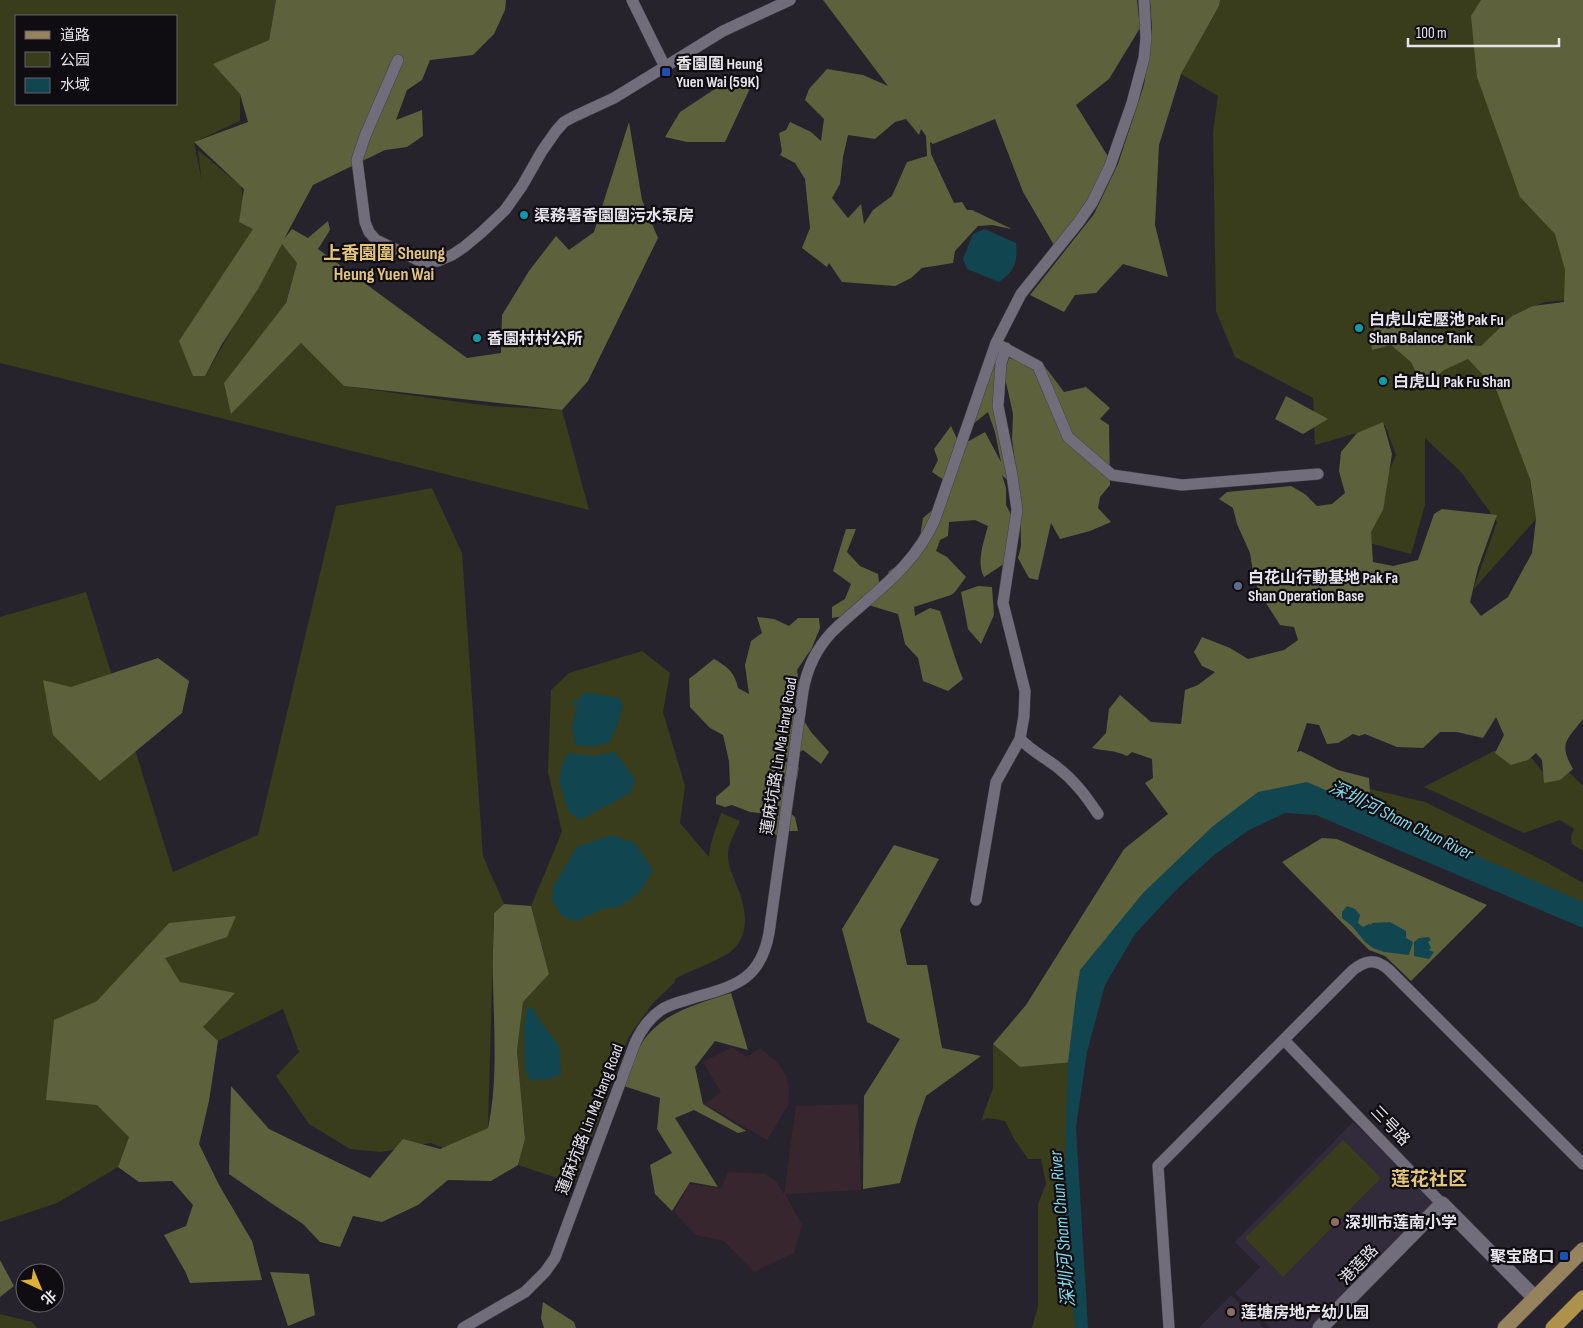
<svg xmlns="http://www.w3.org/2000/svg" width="1583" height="1328" viewBox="0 0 1583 1328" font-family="'Sofia Sans Condensed','Noto Sans SC',sans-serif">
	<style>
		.industrial { fill: #38262e }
		.built { fill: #312b3b }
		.green { fill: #393d1b; fill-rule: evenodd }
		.forest { fill: #5d623d; fill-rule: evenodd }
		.water { fill: #114650 }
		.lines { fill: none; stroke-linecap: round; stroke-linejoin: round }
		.street-casing { stroke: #434049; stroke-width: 12 }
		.secondary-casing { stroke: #434049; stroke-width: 16 }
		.primary-casing { stroke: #434049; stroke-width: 16 }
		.highway-casing { stroke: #434049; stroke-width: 16 }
		.street { stroke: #716d7a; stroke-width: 11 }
		.secondary { stroke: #716d7a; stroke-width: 15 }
		.primary { stroke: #96835d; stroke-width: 15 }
		.highway { stroke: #ae9249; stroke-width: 15 }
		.transit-dot { fill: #1a4fb4; stroke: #0f0d12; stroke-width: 2 }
		.culture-dot { fill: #0f9aa8; stroke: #0f0d12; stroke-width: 2 }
		.service-dot { fill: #5c6f8a; stroke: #0f0d12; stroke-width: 2 }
		.education-dot { fill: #8d6e63; stroke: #0f0d12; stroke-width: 2 }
		.labels { text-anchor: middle; stroke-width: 4.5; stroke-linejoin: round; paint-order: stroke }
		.poi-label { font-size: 16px; font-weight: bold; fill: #e6e4eb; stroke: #0f0d12; text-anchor: start }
		.street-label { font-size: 16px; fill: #e6e4eb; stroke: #0f0d12 }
		.neighbourhood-label { font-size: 18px; font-weight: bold; fill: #e3c479; stroke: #0f0d12 }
		.water-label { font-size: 18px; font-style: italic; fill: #82d7e9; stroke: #0f0d12 }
		.quarter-label { font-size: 19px; font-weight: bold; fill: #e3c479; stroke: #0f0d12 }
	</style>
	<rect width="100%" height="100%" fill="#26232d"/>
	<path class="industrial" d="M731,1048H734L747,1057L760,1048L776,1061L786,1075L789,1089L788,1105L767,1140L705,1104L721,1092L703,1062Z
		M858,1104L861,1190L785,1194L802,1224L794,1253L754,1272L724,1241L696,1235L674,1212L689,1184L721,1188L728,1172L765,1174L776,1181L784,1194L796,1106Z"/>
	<path class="built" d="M1353,1122L1435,1203L1312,1328H1270L1235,1293L1260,1267L1235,1242Z
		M1231,1295L1264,1328H1199Z"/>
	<path class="green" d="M0,0H276L269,40L214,64L240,94V121L194,142L202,182L198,150L241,186L248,225L254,229L205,376L282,243L297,263L284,309L232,413L301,343L344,386L489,406L562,410L589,510L0,363ZM16,16H176V104H16Z
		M1220,0H1488L1546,201L1583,299L1545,302L1515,314L1481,346L1529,475L1536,519L1473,590L1497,522L1462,473L1425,438V505L1411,554L1369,543V518L1396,455L1385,425L1315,445L1313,398L1235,357L1216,311L1213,132L1218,96L1181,74L1219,6Z
		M432,488L462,553L483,856L504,904L494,913L488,1128L448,1150L431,1143L381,1152L350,1149L309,1124L276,1076L299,1052L283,1009L218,1041L129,1137L118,1167L57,1203L0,1222V617L86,592L173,872L258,835L336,506Z
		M642,651L670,673L663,712L685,786L680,823L709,857L711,843L721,813L740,821C736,831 729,842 728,853C727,868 736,881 740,894C747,915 749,938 729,953C715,962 692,970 676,978L674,983L653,1003L628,1038L575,1184L518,1165L525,1139L517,1051L523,1002L549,974L531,906L562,832L548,772L551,690L569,673Z
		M1494,751H1526L1545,775L1569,772L1583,786V851L1572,844L1571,837L1574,829L1560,820L1524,833L1424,787Z
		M1370,789L1425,802L1546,862L1583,883V914L1372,821Z
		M993,1044L1020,1067L1074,1062L1069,1176L1081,1328H1032L1038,1306V1205L1046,1183L1041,1159H1028L1014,1139L1005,1121L987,1118L981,1121L993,1088Z
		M1343,1140L1381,1178L1283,1277L1245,1238Z
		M0,1314L32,1322L37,1328H0Z"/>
	<path class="forest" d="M276,0H506L505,10L494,34L473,55L430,60L422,80L407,90L396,120L422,110L423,136L407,147L385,150L313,185L284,239L292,229L308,238L328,221L330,230L318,249L467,358L501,353L502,315L529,271L556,236L569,250L594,232L629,122L642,200L658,238L588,381L562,410L344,386L301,343L231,414L224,383L286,303L297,263L282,244L258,289L222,344L205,376H193L179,341L253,229L239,222L244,189L194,142L248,122L240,94L213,64L269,40Z
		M823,0H1137L1140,28L1109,79L1076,105L1109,158L1087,203L1054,245L1023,192L995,119L933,144L930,142L931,154L954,203L962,202L967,210H972L1012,229L992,225L978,226L955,251L953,263L922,268L911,278L895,286L842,282L829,263L827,267L802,248L810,228L805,179L795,163L780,155L782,151L779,133L786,130L790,122L811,132L821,141L824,119L805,100L809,89L827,69L863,75L888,86ZM906,119L919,135L921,129L926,136L927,156L907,162L892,196L873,210L864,224L861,204L848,218L832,198L840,184L843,157L848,135L875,139L895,122Z
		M1150,0H1220L1219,6L1181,74L1159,145L1155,225L1168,277L1123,264L1096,293L1075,295L1064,312L1030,295L1094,214L1118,164L1144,85L1152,29Z
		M1481,0H1583V719C1567,740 1558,743 1573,769L1560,780L1544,783L1542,760L1536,753L1528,760L1511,765L1495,753L1504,735L1496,717L1483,738L1457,732H1440L1423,748L1397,747L1365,734L1359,736L1353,734L1338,743L1327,744L1319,725L1307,723L1297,752L1301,751L1338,770L1369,778L1372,821L1256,805L1088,978L1074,1062L1020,1067L993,1044L1026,1005L1124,849L1168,814L1145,783L1153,778L1152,759L1132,752L1127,756C1115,750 1104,751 1092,748L1106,733L1109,709L1120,695L1151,722L1181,724L1185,690L1198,685L1215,672L1202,666L1194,652L1202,637L1230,648L1248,659L1284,650L1298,640L1294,627L1280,625L1259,592L1254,578L1250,553L1237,524L1233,508L1219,499L1227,492L1291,486L1305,494L1317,506L1332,504L1345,493L1339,471L1341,452L1357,433L1383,422L1392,454L1383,510L1371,532L1373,562L1393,566L1418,560L1434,514L1442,509L1497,515L1478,568L1470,602L1481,616L1508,597L1532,553L1536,519L1530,479L1496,389L1468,359L1444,370L1428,383L1417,374L1411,362L1391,345L1372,350L1370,336L1377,323H1391L1407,332L1441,344L1481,346L1512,316L1533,306L1564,302L1565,270L1555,234L1520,197L1477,77L1471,16Z
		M727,81L753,82L725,142H687L665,137L680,112Z
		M998,352L1007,480L1002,475L1006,488V505L1017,526L1013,558L984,577C976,562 984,541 988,526L975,520L949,522L948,536L940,540L936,551L947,557L966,577L955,592L951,595L914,607L915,616L930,608L940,611C948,634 954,657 963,679L948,691L923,681L918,658L905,644L898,614L865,604L850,615L832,618V607L845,599L851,584L833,571L846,529H856L847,552L860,566L878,574L881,595L889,571L907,559L918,550L923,518L937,506L944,480L932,472L938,460L934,449L951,426L958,441H969L985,432L1001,462L995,432L988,412L973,424Z
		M1009,358L1043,364L1064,392L1086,387L1110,408L1100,419L1109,425L1110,485L1100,497L1098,508L1111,522L1090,531L1060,539L1051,523L1038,580L1029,578L1018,558L1021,546L1020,497L1012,440L1013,414L1004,373Z
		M1286,396L1328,419L1303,434L1275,419Z
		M978,586L992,587L994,615L981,644L968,629L961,592Z
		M757,617L774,619L789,626L798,618H819L820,628L811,650L807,655L797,670L800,690L786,699L795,706L811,732L829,752L821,764L803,750L789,759L779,754L775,761L787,762L799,767L797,780L784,779L777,773V780L780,786H793L786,810L795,817L798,831H786L785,839L774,834V820L779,811L774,808L770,814L750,812L732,805L725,807L716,804V797L730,785L729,761L723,735L710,728L690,707L689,679L714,659C727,666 735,673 738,688L749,694L745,665L751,641L762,633Z
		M158,658L189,681L182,713L100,781L53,735L43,680L71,687Z
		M1322,838L1337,839L1487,905L1411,981L1385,956L1369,950L1282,862Z
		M894,845L939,859L900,930L907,965H927L942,1048L981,1056L926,1096L916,1125L900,1183L863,1189L864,1096L900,1039L867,1022L842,929Z
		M504,904L531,906L549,974L523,1002L517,1051L525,1139L518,1165L491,1181L448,1180L418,1205L382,1222L353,1216L340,1247L320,1242L303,1224L271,1203L229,1174L231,1086L269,1129L370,1178L403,1139L440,1149L488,1128C498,1081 494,1031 493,982C492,959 494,936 494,913Z
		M236,916L227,937L165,958L180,982L235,993L203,1027L218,1041L209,1101L199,1144L219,1185L252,1241L262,1280L190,1283L185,1271L164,1235L186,1226L193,1205L172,1181L139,1182L118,1167L129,1137L97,1105L46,1100L54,1020L97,1001L169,923Z
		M731,993L748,1050L715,1041L695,1067L703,1104L746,1131L738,1133L694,1110L675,1118L718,1187L690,1182L672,1211L655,1194L650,1165L672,1153L657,1129L660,1098L624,1086C629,1073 633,1058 640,1046C659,1013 697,1004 731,993Z
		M0,1260L14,1286L0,1297Z
		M270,1272L309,1274L315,1315L288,1326Z
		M543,1302L574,1322L576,1328H544L541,1318Z"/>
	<path class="water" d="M985,229L1016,243C1018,261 1015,271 999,282L967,269L963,259L973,234Z
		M587,692L619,698L623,704L618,723L609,743L593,746L575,745L572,727L577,708L573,703V700L579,701L580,696Z
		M615,752L635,779L630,793L580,820L568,811L559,780L562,765L568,753L593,756Z
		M1307,782L1583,902V928L1316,815L1285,813L1249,830L1214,855L1177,889L1135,934L1105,985L1087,1052L1076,1127L1088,1328H1075L1064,1207L1068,1062L1076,995L1080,970L1143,893L1213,826L1258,792Z
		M611,835L635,843L653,870L640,892L621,906L603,909L576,921L562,916L552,900L553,887L577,847Z
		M1347,906L1355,909L1360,915L1358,923L1363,927L1369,924L1371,925L1372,923L1390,922L1406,931V938L1413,942L1409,955L1384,952L1373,948L1365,942L1352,926L1342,918V912Z
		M1429,937L1431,940L1428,942L1431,948L1429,950L1434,952L1429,959L1414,956V942L1419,938Z
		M527,1007L533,1008L538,1018L559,1046L561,1074L550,1079L530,1080L525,1069L524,1029Z"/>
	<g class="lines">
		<defs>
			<path id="street" d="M632,0L665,67
				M398,60L365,136L357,160L365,222L369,232L376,240L422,262L438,261L452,255L464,247L482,232L505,210L522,186L542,151L556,131L564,122L573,117L614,98L723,31L790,0
				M999,345L1038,366L1068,437L1112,475L1182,485L1318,474
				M1020,739C1033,752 1044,757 1057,767C1075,781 1086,796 1098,814
				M976,900L996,782L1020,739L1024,716L1025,691L1003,603L1017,510L1012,475L998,406L1001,363L1006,348
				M1285,1041L1442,1204
				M463,1328L525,1292L545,1272L555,1258L635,1043C641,1030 649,1018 661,1010C670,1004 680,1002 690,999C732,986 760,983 769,933L803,691C807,668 816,649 832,632C870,595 913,570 935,519L996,343L1021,294L1078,223L1092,203L1110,166L1132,103L1144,58L1146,38L1144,0
				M1169,1328L1158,1166L1353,970C1366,960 1376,958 1389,970L1583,1164"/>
			<path id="secondary" d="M1320,1328L1442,1204L1535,1298"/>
			<path id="primary" d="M1505,1328L1583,1250"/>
			<path id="highway" d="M1553,1328L1583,1298"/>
		</defs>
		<use href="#street" class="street-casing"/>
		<use href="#secondary" class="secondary-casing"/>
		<use href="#primary" class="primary-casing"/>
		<use href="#highway" class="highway-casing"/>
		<use href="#street" class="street"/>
		<use href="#secondary" class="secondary"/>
		<use href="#primary" class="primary"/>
		<use href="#highway" class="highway"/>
	</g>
	<g class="transit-dot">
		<rect x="661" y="67" width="10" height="10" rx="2.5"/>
		<rect x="1559" y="1251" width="10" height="10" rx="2.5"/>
	</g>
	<g class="culture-dot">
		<circle cx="524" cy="215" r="5"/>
		<circle cx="1359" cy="328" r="5"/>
		<circle cx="477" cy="338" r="5"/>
		<circle cx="1383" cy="381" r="5"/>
	</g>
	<circle class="service-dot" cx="1238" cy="586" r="5"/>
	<g class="education-dot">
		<circle cx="1335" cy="1222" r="5"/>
		<circle cx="1231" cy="1312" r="5"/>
	</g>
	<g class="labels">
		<g class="poi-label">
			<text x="676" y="69">香園圍 Heung<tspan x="676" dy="18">Yuen Wai (59K)</tspan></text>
			<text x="534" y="221">渠務署香園圍污水泵房</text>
			<text x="1369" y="325">白虎山定壓池 Pak Fu<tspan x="1369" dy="18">Shan Balance Tank</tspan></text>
			<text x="487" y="344">香園村村公所</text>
			<text x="1393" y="387">白虎山 Pak Fu Shan</text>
			<text x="1248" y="583">白花山行動基地 Pak Fa<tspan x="1248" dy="18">Shan Operation Base</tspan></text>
			<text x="1345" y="1228">深圳市莲南小学</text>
			<text x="1554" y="1262" text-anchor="end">聚宝路口</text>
			<text x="1241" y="1318">莲塘房地产幼儿园</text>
		</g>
		<g class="street-label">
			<text transform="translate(778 756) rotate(-81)" y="6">蓮麻坑路 Lin Ma Hang Road</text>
			<text transform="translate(589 1119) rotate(-69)" y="6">蓮麻坑路 Lin Ma Hang Road</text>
			<text transform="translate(1391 1125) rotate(46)" y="6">三号路</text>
			<text transform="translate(1358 1264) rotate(-46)" y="6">港莲路</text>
		</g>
		<g class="neighbourhood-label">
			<text x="384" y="259">上香園圍 Sheung<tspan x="384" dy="21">Heung Yuen Wai</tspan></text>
		</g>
		<g class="water-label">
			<text transform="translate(1401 820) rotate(26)" y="6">深圳河 Sham Chun River</text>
			<text transform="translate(1062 1229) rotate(-95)" y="6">深圳河 Sham Chun River</text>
		</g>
		<g class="quarter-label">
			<text x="1429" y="1185">莲花社区</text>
		</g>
	</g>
	<rect x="15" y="15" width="162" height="90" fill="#0f0d12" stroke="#656369"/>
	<rect x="25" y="31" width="25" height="8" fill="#96835d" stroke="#656369"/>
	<text x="60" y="40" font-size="15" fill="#e6e4eb">道路</text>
	<rect x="25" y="52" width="25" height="15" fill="#393d1b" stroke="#656369"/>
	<text x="60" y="65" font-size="15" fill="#e6e4eb">公园</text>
	<rect x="25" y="78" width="25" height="15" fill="#114650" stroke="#656369"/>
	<text x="60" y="90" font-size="15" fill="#e6e4eb">水域</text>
	<g transform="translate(40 1288) rotate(136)"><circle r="24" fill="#0f0d12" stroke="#656369"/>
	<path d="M0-4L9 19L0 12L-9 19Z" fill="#dfb034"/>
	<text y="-8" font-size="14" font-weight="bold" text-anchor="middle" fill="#e6e4eb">北</text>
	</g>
	<path d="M1408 38v8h151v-8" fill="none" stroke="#e6e4eb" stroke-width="2.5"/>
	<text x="1416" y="38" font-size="15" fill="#e6e4eb" stroke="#0f0d12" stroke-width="4" paint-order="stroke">100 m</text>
</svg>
